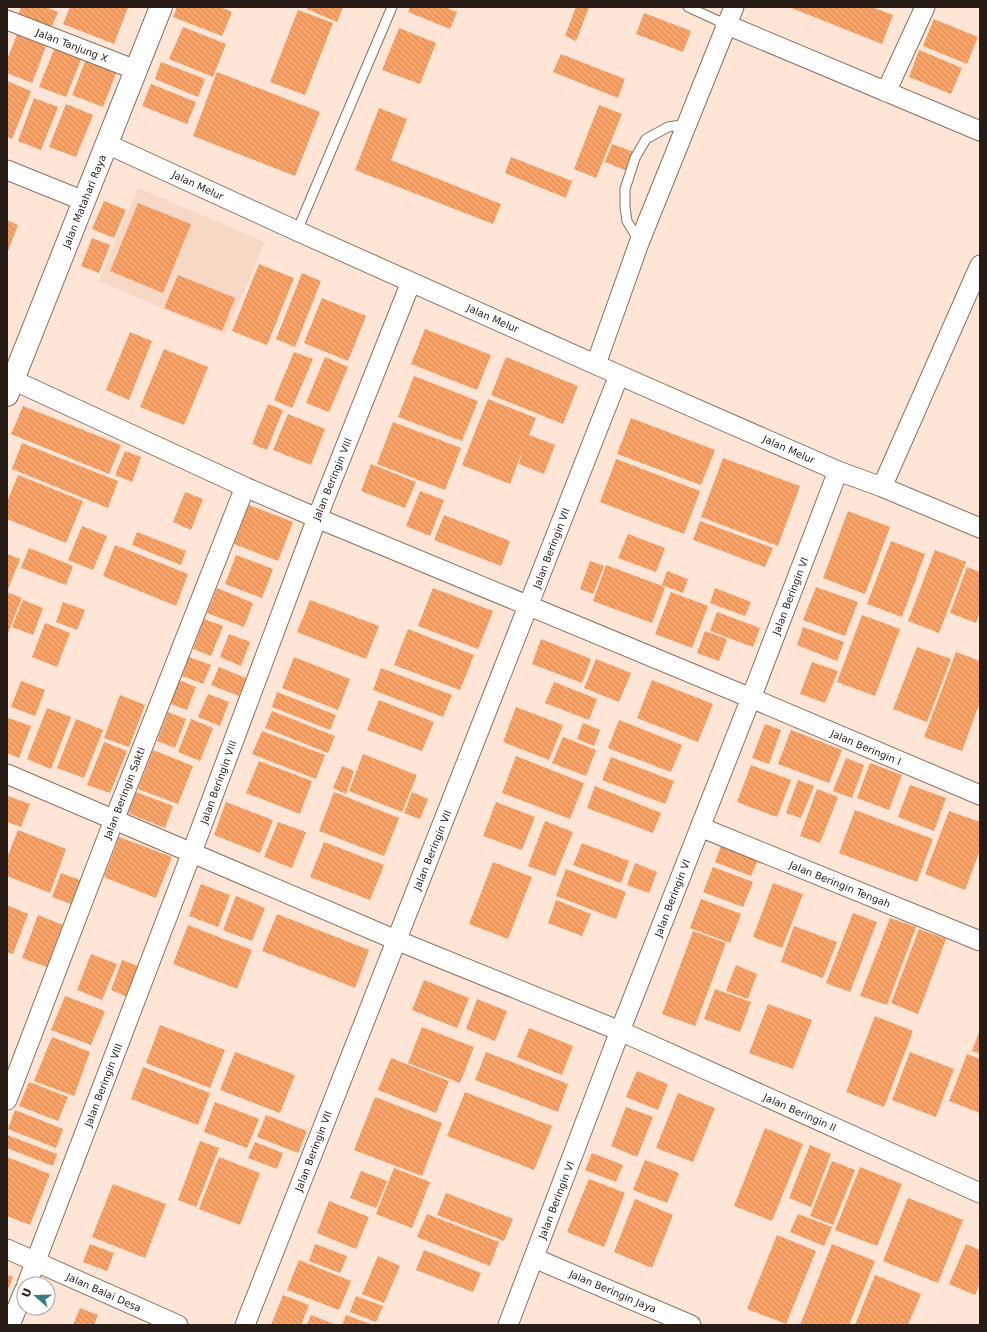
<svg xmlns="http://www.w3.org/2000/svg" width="987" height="1332" viewBox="0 0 987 1332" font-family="'DejaVu Sans',sans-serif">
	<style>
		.built { fill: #f7d8c4 }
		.building { fill: url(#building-back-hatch) }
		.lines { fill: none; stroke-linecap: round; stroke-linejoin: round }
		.service-casing { stroke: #8c715f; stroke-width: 11 }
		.minor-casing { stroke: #8c715f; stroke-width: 21 }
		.tertiary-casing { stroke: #8c715f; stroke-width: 24 }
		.service { stroke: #fff; stroke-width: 9 }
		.minor { stroke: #fff; stroke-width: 19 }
		.tertiary { stroke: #fff; stroke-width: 22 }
		.labels { text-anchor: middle; stroke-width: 3; stroke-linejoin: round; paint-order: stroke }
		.street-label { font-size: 10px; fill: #281d16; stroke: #fff }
	</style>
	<defs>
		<pattern id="building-back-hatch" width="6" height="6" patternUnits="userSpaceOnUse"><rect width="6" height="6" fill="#faa265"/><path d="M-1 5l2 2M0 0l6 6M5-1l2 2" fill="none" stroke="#d68b57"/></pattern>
	</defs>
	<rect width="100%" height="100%" fill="#fee5d5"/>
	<path class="built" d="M138,188L265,242L225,335L99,281Z"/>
	<path class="building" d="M21,7H46L58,12L51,28L18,15Z
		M70,7H128L114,44L63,24Z
		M177,7H220L232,12L222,36L173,17Z
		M308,7H343L337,22L307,9Z
		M410,7H445L457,12L450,29L408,12Z
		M576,7H589L576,41L565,36Z
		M789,7H872L893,15L882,44Z
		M298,10L333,23L305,95L270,82Z
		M644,13L691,31L683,52L636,34Z
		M934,19L978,37L967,64L923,46Z
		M183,27L226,44L213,77L169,59Z
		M399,28L436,43L420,84L382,70Z
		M18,32L47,43L32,83L7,73V60Z
		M55,47L82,57L66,97L39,87Z
		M919,50L962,68L951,94L909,77Z
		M561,54L625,79L618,98L553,72Z
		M86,59L117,71L103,107L72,95Z
		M161,62L205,79L198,97L155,79Z
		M217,72L320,112L295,176L193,136Z
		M7,81L31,91L12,139L7,137Z
		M151,84L196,102L187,124L142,106Z
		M34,98L58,107L41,150L18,141Z
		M66,104L93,115L76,157L49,147Z
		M599,105L622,114L596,178L574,169Z
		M379,108L407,119L391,160L501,204L493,224L355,170Z
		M612,144L634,152L627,171L605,162Z
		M511,157L572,181L566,198L505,173Z
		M104,201L126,210L114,238L92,229Z
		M138,203L191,224L163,293L110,271Z
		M7,220L18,225L7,253Z
		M92,238L110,245L99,273L81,266Z
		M259,264L294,278L267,345L232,331Z
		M302,273L321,281L295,347L276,339Z
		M178,275L235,298L222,331L164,308Z
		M322,298L366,316L348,361L304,343Z
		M425,329L491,355L477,390L411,364Z
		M130,332L152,341L129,400L106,390Z
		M164,349L208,367L184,425L140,407Z
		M294,352L313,359L292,408L274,400Z
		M325,357L348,367L329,412L306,403Z
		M506,357L578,386L563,424L491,395Z
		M414,376L478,401L462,441L398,417Z
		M488,399L536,418L529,435L555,445L544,474L519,464L522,452L510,484L462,465Z
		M268,404L283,410L267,450L252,444Z
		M23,406L121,445L109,474L11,434Z
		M288,414L325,429L311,465L273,450Z
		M631,418L715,450L701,485L617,454Z
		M393,422L461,448L445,490L377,464Z
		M22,443L118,481L108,508L12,469Z
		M125,451L141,457L132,482L115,475Z
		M723,458L800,486L778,546L701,517Z
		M616,459L700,491L684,534L600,502Z
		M371,464L416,482L405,508L361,491Z
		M18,475L83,501L66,543L7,519V502Z
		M420,491L444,500L430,536L406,526Z
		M185,492L203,499L191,530L173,522Z
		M249,505L293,522L278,561L234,544Z
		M848,511L890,527L865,594L823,578Z
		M444,515L510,541L501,566L434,540Z
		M700,521L773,548L765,567L693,540Z
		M82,526L107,536L93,570L68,560Z
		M137,532L186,551L181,565L132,545Z
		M628,534L665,548L656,572L618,558Z
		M891,541L925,554L902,617L867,604Z
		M115,545L188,574L176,606L103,576Z
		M29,548L73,566L66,585L21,568Z
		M935,550L966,562L939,633L908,621Z
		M7,554L20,559L7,592L22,598L7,635Z
		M236,555L273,569L262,598L225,584Z
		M590,561L604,566L593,594L580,589Z
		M606,565L665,587L652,623L593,601Z
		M967,567L980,572V612L976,623L950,613Z
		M667,571L688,579L683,593L662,585Z
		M816,587L858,602L845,636L803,620Z
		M217,588L253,603L244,627L207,613Z
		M433,588L493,611L478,649L418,626Z
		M715,588L751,602L745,616L710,603Z
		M671,592L708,606L692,648L655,634Z
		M23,600L43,608L33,635L12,627Z
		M310,600L379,626L366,659L297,632Z
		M63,602L85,610L77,630L56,622Z
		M717,612L760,628L753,647L710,631Z
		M862,615L900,629L875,696L837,682Z
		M204,619L223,626L211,656L193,649Z
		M45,623L70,633L57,667L32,657Z
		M803,627L844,642L837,661L797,645Z
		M408,629L474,655L460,690L394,665Z
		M705,631L727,639L719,661L697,653Z
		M229,634L250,642L241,666L220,657Z
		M541,639L591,659L582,683L532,664Z
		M917,647L951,659L927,722L893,709Z
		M956,652L980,661V702L962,751L924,737Z
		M189,657L211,665L203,684L182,676Z
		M294,657L350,679L338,710L282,688Z
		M596,659L631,673L619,702L584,688Z
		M812,662L838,671L825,703L800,694Z
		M219,667L246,678L239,696L211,685Z
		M381,668L452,695L443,717L373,690Z
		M177,679L196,687L187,710L168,703Z
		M652,680L713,704L698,742L637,718Z
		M21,681L45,690L35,716L11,707Z
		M554,682L597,699L589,720L545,703Z
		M277,692L336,715L330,730L272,707Z
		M208,694L229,702L220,726L198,717Z
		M120,695L145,705L129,747L104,738Z
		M379,700L434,722L422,751L367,730Z
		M516,707L563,725L549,760L503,742Z
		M47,708L71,717L51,769L27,759Z
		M272,711L335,736L328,753L265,728Z
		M168,712L186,719L175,748L157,741Z
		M8,718L31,726L19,758L7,753V721Z
		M76,719L103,730L84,778L57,768Z
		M191,719L213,728L200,761L178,752Z
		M619,720L682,745L671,772L608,748Z
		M583,723L600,730L594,746L577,739Z
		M765,724L781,730L769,764L752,758Z
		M791,730L842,750L829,783L778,764Z
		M262,731L325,755L316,779L252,754Z
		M563,737L596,750L586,776L552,763Z
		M104,742L127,751L110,793L87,785Z
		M153,750L193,766L178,804L138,789Z
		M363,754L417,775L402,812L349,791Z
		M516,756L584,783L570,819L502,793Z
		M611,757L674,781L665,804L602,780Z
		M846,758L864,765L852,798L833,791Z
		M259,761L312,781L300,814L246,793Z
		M870,763L902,775L889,810L857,798Z
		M751,765L791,780L777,817L737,802Z
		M342,766L354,771L346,794L333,788Z
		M798,780L814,786L801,818L786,813Z
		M910,785L946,798L934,831L898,817Z
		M595,786L661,813L653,833L587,808Z
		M817,789L838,797L820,843L800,836Z
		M136,792L173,806L165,828L128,813Z
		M334,792L399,818L384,856L319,831Z
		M412,792L428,799L420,819L404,813Z
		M8,796L30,804L21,827L7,822V800Z
		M226,802L273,820L260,853L214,835Z
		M496,802L535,817L522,850L483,836Z
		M855,810L933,839L917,882L839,853Z
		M949,811L980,822V850L965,890L925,874Z
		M545,821L573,832L555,876L528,866Z
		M278,822L306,832L292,868L264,857Z
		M18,830L66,849L50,893L7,876V858Z
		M119,837L172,857L156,898L104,877Z
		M723,841L760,855L751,876L715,862Z
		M324,842L384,865L370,900L310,877Z
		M582,843L629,861L621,883L573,865Z
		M493,862L532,877L508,939L469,924Z
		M635,863L657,872L649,893L627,885Z
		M713,867L753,882L743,907L703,892Z
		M566,869L626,892L616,919L556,896Z
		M61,873L83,881L74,905L52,897Z
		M773,883L803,894L782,948L753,937Z
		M201,884L230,895L218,927L189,916Z
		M236,896L265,908L252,941L223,930Z
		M701,899L741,914L730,943L690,928Z
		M556,900L591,914L582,936L548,923Z
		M7,905L28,914L13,954L7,952Z
		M853,913L877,922L850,992L826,983Z
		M277,914L369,950L355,988L262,951Z
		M38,915L63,925L47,967L22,958Z
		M890,918L916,927L887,1005L860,996Z
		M188,925L252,950L237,989L173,964Z
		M794,926L837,942L823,978L781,962Z
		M919,929L946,939L918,1014L891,1003Z
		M693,931L726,943L695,1026L662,1014Z
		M91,954L117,964L102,1000L77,990Z
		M122,960L138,966L126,996L111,990Z
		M736,965L757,974L748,999L726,991Z
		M424,980L469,998L457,1028L412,1010Z
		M715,989L751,1002L740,1032L704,1019Z
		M65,996L105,1011L91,1045L51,1030Z
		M477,999L507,1011L495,1041L466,1029Z
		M768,1004L812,1020L793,1069L749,1053Z
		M875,1016L913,1031L884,1107L846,1092Z
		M160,1025L225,1050L210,1088L146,1063Z
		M422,1027L474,1047L460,1083L408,1063Z
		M529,1028L573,1046L562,1075L517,1057Z
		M980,1029V1054L972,1051Z
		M52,1037L90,1052L74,1096L34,1081Z
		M235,1052L295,1075L280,1113L220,1090Z
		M486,1052L568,1084L558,1112L475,1080Z
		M910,1052L954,1069L936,1117L892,1100Z
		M967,1054L980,1059V1113L949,1101Z
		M391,1058L449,1081L436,1113L378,1090Z
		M143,1067L210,1093L198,1125L131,1099Z
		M637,1071L668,1084L658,1110L626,1097Z
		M29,1082L68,1097L58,1121L19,1106Z
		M465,1092L552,1126L534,1170L447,1136Z
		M678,1093L715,1108L693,1162L656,1148Z
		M375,1097L442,1123L422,1176L354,1150Z
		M215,1102L259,1119L247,1148L204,1132Z
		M626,1107L653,1117L637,1157L611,1146Z
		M15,1110L63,1129L56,1148L8,1129Z
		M266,1115L307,1131L298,1153L257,1137Z
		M765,1128L803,1144L772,1221L734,1206Z
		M7,1135L57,1154L53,1166L7,1148Z
		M200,1141L219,1148L196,1207L178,1200Z
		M255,1142L283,1153L277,1169L248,1158Z
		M810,1145L831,1154L811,1207L789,1198Z
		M592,1153L623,1165L616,1182L585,1170Z
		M7,1157L50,1174L30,1225L7,1216Z
		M219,1157L260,1173L240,1225L199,1209Z
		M645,1160L679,1173L667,1203L633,1190Z
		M832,1161L855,1170L833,1225L810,1216Z
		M860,1167L902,1184L877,1246L835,1230Z
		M394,1168L430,1182L412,1228L376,1214Z
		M361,1171L387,1181L376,1208L350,1198Z
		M589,1179L625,1193L604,1247L567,1232Z
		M113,1184L166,1204L145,1258L92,1237Z
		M446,1193L513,1219L504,1241L437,1215Z
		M908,1198L963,1220L938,1283L883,1261Z
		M635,1199L673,1215L652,1268L614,1252Z
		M329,1201L369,1217L356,1249L317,1233Z
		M427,1214L499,1242L490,1266L417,1237Z
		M798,1214L832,1227L824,1246L790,1232Z
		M777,1235L816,1251L786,1324L747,1309Z
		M90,1244L114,1253L107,1271L83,1262Z
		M315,1244L347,1256L340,1273L309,1261Z
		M832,1244L875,1261L849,1325H800Z
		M966,1244L980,1250V1283L975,1295L949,1284Z
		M424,1250L481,1273L473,1292L416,1270Z
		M378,1256L400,1266L384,1303L362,1294Z
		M299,1260L351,1281L339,1310L287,1290Z
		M7,1275L13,1277L7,1292Z
		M875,1275L921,1294L908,1325H855Z
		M283,1295L309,1305L301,1325H271Z
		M356,1296L383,1306L376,1322L350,1312Z
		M80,1308L98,1315L94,1325H73Z
		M311,1315L334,1324L333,1325H307Z
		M346,1315L373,1325H342Z"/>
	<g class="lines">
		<defs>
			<path id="service" d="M688,7L725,24
				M297,231L392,7
				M639,241L627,221L625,207V189L635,158L646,139L668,127L688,124"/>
			<path id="minor" d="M7,20L136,70
				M725,24L980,131
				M886,92L925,7
				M107,144L297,231L619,375L838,471L882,487L980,528
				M7,170L84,201
				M596,364L639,243L734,7
				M13,380L245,487L317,518L751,698L980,795
				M882,487L980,265
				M7,774L396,940L620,1031L980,1193
				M700,827L980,941
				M7,1100L114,820L245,487
				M7,1249L178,1325
				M534,1258L691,1325
				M27,1284L192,852L317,518L411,282
				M10,1325L24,1291
				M245,1325L619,375
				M508,1325L620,1031L751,698L838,471"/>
			<path id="tertiary" d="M7,395L161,7"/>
		</defs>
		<use href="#service" class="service-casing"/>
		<use href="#minor" class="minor-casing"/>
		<use href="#tertiary" class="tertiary-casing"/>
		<use href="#service" class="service"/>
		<use href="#minor" class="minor"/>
		<use href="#tertiary" class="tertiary"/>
	</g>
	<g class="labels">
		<g class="street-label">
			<text transform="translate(72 45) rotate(21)" y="4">Jalan Tanjung X</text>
			<text transform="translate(198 185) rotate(25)" y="4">Jalan Melur</text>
			<text transform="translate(84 201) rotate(-68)" y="4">Jalan Matahari Raya</text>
			<text transform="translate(493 318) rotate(24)" y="4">Jalan Melur</text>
			<text transform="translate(789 449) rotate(24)" y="4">Jalan Melur</text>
			<text transform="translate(332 479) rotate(-68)" y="4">Jalan Beringin VIII</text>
			<text transform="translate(551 548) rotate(-69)" y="4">Jalan Beringin VII</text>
			<text transform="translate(790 596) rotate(-69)" y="4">Jalan Beringin VI</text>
			<text transform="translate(866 747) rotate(23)" y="4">Jalan Beringin I</text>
			<text transform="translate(218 782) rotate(-70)" y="4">Jalan Beringin VIII</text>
			<text transform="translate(124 793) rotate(-69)" y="4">Jalan Beringin Sakti</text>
			<text transform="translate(432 850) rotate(-68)" y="4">Jalan Beringin VII</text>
			<text transform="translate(840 884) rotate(22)" y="4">Jalan Beringin Tengah</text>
			<text transform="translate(672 898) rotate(-69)" y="4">Jalan Beringin VI</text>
			<text transform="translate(103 1085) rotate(-69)" y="4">Jalan Beringin VIII</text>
			<text transform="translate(800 1112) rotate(24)" y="4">Jalan Beringin II</text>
			<text transform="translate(313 1151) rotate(-69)" y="4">Jalan Beringin VII</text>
			<text transform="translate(556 1200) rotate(-69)" y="4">Jalan Beringin VI</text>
			<text transform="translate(613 1291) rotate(23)" y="4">Jalan Beringin Jaya</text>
			<text transform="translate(104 1292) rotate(24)" y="4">Jalan Balai Desa</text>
		</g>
	</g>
	<rect width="987" height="1332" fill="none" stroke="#281d16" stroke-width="16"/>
	<g transform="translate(36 1296) rotate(290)"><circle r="19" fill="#ffffff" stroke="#a9a5a2"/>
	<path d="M0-3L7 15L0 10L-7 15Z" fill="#367f80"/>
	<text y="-6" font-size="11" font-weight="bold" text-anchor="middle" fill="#281d16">U</text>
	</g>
</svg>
